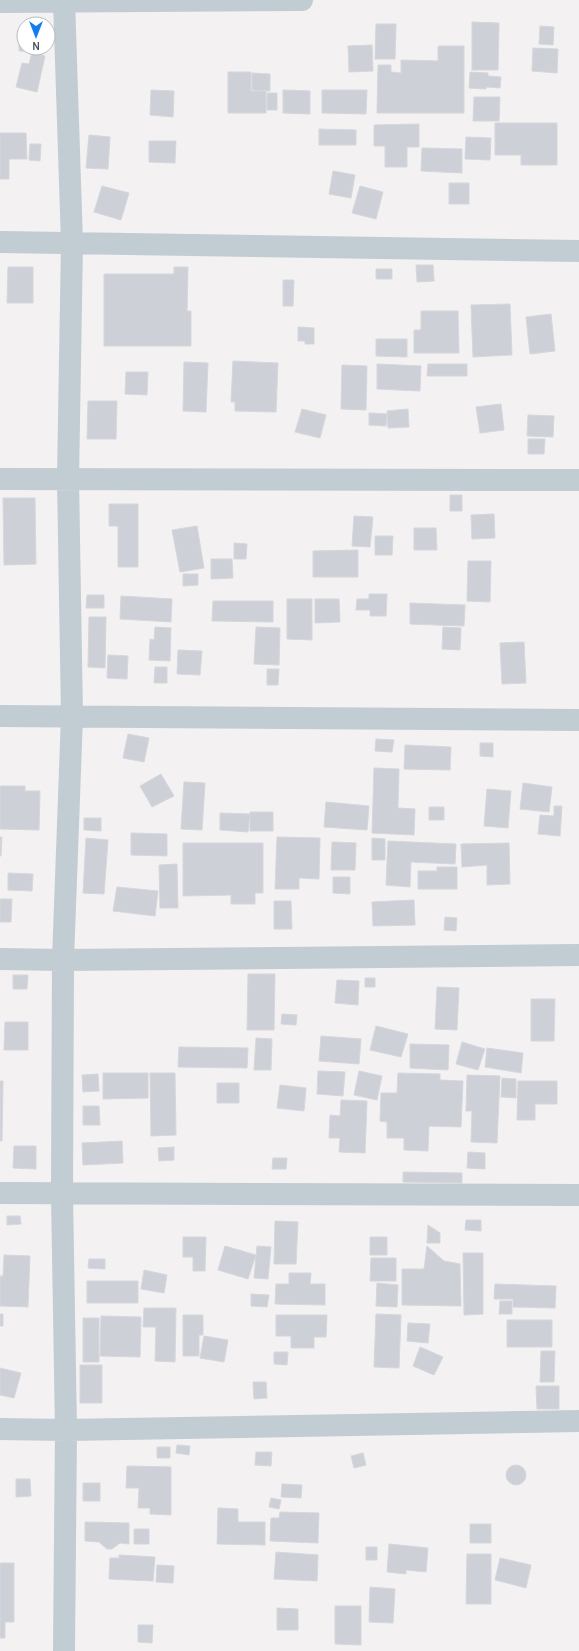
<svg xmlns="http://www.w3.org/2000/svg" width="579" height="1651" viewBox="0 0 579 1651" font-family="Karla,sans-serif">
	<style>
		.building { fill: #cdd0d6; stroke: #d5d7dd }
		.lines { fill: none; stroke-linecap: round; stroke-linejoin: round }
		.minor { stroke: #c1ccd3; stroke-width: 22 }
	</style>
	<rect width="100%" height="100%" fill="#f3f1f1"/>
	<path class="building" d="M472,22L499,23L498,70H472Z
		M376,24H396L395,59H375Z
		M540,26L554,27L553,45L539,44Z
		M19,30H24V48H41V52L19,51Z
		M372,45L373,71L349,72L348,46Z
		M438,46H464V113H377L378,65H391V72L401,73V60L438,61Z
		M533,48L558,49L557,73L532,71Z
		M32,52L45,56L37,92L16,87L22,63L29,64Z
		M228,72H251V91H266V113H228Z
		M470,72L488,73V76L501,77L500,88L486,87V89L469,88Z
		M252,73L270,74V91L252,90Z
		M151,90L174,91L173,117L150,115Z
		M283,90L310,91V114L283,113Z
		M322,90H367L366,114L322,113Z
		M267,93H277V110H267Z
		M474,97H500L499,121H473Z
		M495,123H557V165H521V155H495Z
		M419,124V147H407V167H385V146H374V125Z
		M319,129L356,130V145H319Z
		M0,133H26L27,159H9V179H0Z
		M89,135L110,137L108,169L86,168Z
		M466,137L491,138L490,160L465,159Z
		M149,141H176L175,163L149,162Z
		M30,144H41L40,161L29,160Z
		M422,148L462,149V173L421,171Z
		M333,171L355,175L351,198L329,194Z
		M449,183H469V204H449Z
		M102,186L129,193L121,220L94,212Z
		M360,186L383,192L376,219L352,213Z
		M416,265H433L434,281L417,282Z
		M8,267H33V303H7Z
		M174,267H188L187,311H191V346H104V274H174Z
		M376,269H392V279H376Z
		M283,280H294L293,306H283Z
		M510,304L512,355L473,357L471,305Z
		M421,311H458L459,353H414V330H421Z
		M551,314L555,351L530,354L526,317Z
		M298,327L314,328V344H305V341H298Z
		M376,339H407V357L376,356Z
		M233,361L278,363L276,412L235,411V402H231Z
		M184,362L208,363L206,412L183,411Z
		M377,364L421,366L420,391L377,389Z
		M428,364H467V376H427Z
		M342,365L367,366L366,410L341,409Z
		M126,372H148L147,395L125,394Z
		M88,401H117L116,439H87Z
		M501,404L504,430L480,433L476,407Z
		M302,409L326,415L320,438L295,432Z
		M408,409L409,427L388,428L387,411Z
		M369,413L387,414L386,426L369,425Z
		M528,415L554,416L553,437L527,436Z
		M528,439H545L544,454H528Z
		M450,495H462V511H450Z
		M3,498H35L36,564L4,565Z
		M109,504H138V567H118V526H109Z
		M494,514L495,538L472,539L471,515Z
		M354,516L373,517L370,547L352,546Z
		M197,526L204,568L180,572L172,530Z
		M414,528H436L437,550H414Z
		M375,536H393L392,555H375Z
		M234,543L247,544L246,559H234Z
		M358,550V577H313V551Z
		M211,559H232L233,578L211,579Z
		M468,561H491L490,602L467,601Z
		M183,574H198V585L183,586Z
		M369,594H387L386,616H370V610H356L357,599H369Z
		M87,595H104V608H86Z
		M121,596L172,599L171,622L120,619Z
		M287,599H312V640L287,639Z
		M315,599H339L340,622L315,623Z
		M213,601H273V622L212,621Z
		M410,603L465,605L464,626L410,624Z
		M89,617H106L105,668L88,667Z
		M155,627L171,628L170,661L149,660L150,639L154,640Z
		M256,627L280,628L279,665L254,664Z
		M443,627L461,628L460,650L442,649Z
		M524,642L526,683L502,684L500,643Z
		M178,650L202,651L200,675L177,674Z
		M108,655L128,656L127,679L107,678Z
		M155,667H167V683H154Z
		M267,669H279L278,685H267Z
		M128,734L149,738L144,762L123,758Z
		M376,739L394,740L392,752L375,751Z
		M480,743H493V757L480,756Z
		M405,745L451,747L450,770L404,769Z
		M374,768L399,769L398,808L415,809L414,835L372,833Z
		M161,774L174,796L152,807L140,786Z
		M184,782L205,783L202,830L181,829Z
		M523,783L552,787L549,812L520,809Z
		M0,786H25V791H40L39,830L0,829Z
		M487,789L511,791L508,828L484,826Z
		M326,802L369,806L367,830L324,827Z
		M554,806H562L560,836L538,834L540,815L554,816Z
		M429,807H444V820H429Z
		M250,812H273V831H250Z
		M220,813L250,814L248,832L220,830Z
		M84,818H101V831L84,830Z
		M131,833L167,834V856L131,855Z
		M0,837H2L1,856H0Z
		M277,837L320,838L319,879L299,878V889H275Z
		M86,838L108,840L104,894L83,893Z
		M372,838L385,839V860H372Z
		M388,841L456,844L455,864L411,862L410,887L386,885Z
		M332,842L356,843L355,870H331Z
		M183,843H263V893H255V904H231V895L183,896Z
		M509,843L510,884L487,885V865L462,867L461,844Z
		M177,864L178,908H160L159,865Z
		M437,867H457V889H418V871H437Z
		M8,873L33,874L32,891L8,890Z
		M333,877H350V894L333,893Z
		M117,887L158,891L155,916L113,911Z
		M0,899H12L11,922H0Z
		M414,900L415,925L373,926L372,902Z
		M274,901H291L292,929H274Z
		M445,917L457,918L456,931L444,930Z
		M248,974H275L274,1030H247Z
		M13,975H28L27,989H13Z
		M365,978H375V987H365Z
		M337,980L359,981L358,1005L335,1003Z
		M437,987L459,988L457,1030L435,1029Z
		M531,999H555L554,1041H531Z
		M282,1014L297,1015L296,1025L281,1024Z
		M5,1022H28V1050H4Z
		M376,1026L408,1034L401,1057L370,1050Z
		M321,1036L361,1039L359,1064L319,1061Z
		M256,1038L272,1039L271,1070H254Z
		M462,1042L485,1049L478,1070L456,1064Z
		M410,1044L449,1045L448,1070L410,1068Z
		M179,1047L248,1048L247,1068L178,1067Z
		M487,1048L523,1053L521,1073L485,1067Z
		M318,1071L345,1072L343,1096L317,1094Z
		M359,1071L382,1076L377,1100L354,1095Z
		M103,1073H148V1098L103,1099Z
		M150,1073H175L176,1135L151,1136Z
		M398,1073L440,1074V1080L463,1081L461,1127L429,1126L428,1151L404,1150V1138H387V1122L380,1121L381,1093H397Z
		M98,1074L99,1091L83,1092L82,1075Z
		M467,1075L500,1076L497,1143L471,1142L472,1111H466Z
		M502,1078L516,1079V1098L501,1097Z
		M0,1081H3L2,1141H0Z
		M518,1081H557V1104H535V1120H517Z
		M217,1083H239V1103H217Z
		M280,1085L306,1088L304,1111L277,1108Z
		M341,1100L367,1101L365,1153L339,1152L340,1138H329L330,1115L340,1116Z
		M83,1106H99L100,1125H83Z
		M122,1141L123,1163L83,1165L82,1143Z
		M14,1146H36V1169L13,1168Z
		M174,1147V1160L159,1161L158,1148Z
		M468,1152L485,1153V1169L467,1168Z
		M273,1158H287L286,1169H272Z
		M403,1172L462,1173V1183L403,1182Z
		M7,1216H20L21,1224L7,1225Z
		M466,1220H481V1231L465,1230Z
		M275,1221L298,1222L296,1264H274Z
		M428,1225L440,1233V1243H427Z
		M183,1237H206L205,1271H193V1257H183Z
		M370,1237H387V1255H370Z
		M225,1246L256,1255L248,1279L218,1270Z
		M257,1246L271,1247L268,1279L254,1278Z
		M427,1246L444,1261L460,1264L461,1306L402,1305V1269H424Z
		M463,1253H483V1314L464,1315Z
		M4,1255L30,1256L28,1307L0,1306V1276H3Z
		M371,1258H396V1281H370Z
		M89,1259H105V1269L88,1268Z
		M144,1270L167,1275L164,1293L141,1289Z
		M289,1273H311L310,1284H325V1305L275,1304L276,1284H289Z
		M87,1281H138V1303H87Z
		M377,1283L398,1285L397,1307L376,1306Z
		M495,1284L556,1286L555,1308L513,1307V1299H494Z
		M251,1294L269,1295L267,1307L251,1306Z
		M500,1301H512V1314H499Z
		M144,1308H176L175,1362L155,1361L156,1327H143Z
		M0,1314H3V1326H0Z
		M376,1314L401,1315L399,1368L374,1367Z
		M183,1315H203V1335H199V1356H183Z
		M276,1315H327L326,1337H314V1348H291V1336H276Z
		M101,1316L141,1317L140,1357L100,1356Z
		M83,1318H99V1362H83Z
		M507,1320H552V1347H507Z
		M408,1323L430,1324L428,1343L407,1341Z
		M204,1336L228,1340L224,1362L200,1358Z
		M420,1347L443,1357L434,1375L413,1366Z
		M541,1351H555L554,1382H540Z
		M274,1352H288L287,1365L274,1364Z
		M80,1365H102V1403H80Z
		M0,1368L21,1373L14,1398L0,1395Z
		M253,1382H266L267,1398L254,1399Z
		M536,1386H559V1409H537Z
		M177,1445L190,1446L189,1455L176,1453Z
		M157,1447H170V1458H157Z
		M256,1452H272L271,1466L255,1465Z
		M363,1453L366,1465L354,1468L351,1456Z
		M506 1475a10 10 0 1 1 20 0a10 10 0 1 1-20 0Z
		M127,1466L171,1467V1515L150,1514V1508H138L139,1488H126Z
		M16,1479H30L31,1496L16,1497Z
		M83,1483H100V1501H83Z
		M282,1484L302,1485L301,1498L281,1497Z
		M271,1498L281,1500L279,1509L269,1507Z
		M218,1508L238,1509V1522H265V1545L217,1544Z
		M280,1512L319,1513L318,1543L270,1541L271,1518H279Z
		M85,1522L129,1523V1544L120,1543L112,1549H107L99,1542L85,1541Z
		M470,1524H491V1543H470Z
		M134,1529H149V1544H134Z
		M389,1544L428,1548L426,1572L406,1570V1574L387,1572Z
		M366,1547H377V1560H366Z
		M276,1552L318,1555L317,1581L274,1579Z
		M467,1554H491V1604H466Z
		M119,1555L155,1557L153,1581L109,1579L110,1558H119Z
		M500,1558L531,1565L526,1588L495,1580Z
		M0,1563H14V1622H5V1638H0Z
		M157,1565L174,1566L173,1583L156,1582Z
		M370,1587L395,1589L393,1623L369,1622Z
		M335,1606H361V1645L335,1644Z
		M277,1608L298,1609V1630H277Z
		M138,1625H153L152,1643L138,1642Z"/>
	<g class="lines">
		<path class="minor" d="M64,0L72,243L68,479L72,716L63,960L62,1194L66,1430L64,1651
			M0,2L302,0
			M0,242L579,251
			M0,479L579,480
			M0,716L579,720
			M0,959L63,960L579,955
			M0,1193L579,1195
			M0,1429L66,1430L579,1421"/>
	</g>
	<g transform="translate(36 36) rotate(180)"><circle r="19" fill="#ffffff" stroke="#b6bbbf"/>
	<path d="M0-3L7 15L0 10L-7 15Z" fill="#127dec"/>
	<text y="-6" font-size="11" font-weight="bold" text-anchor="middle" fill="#48565f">N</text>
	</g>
</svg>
